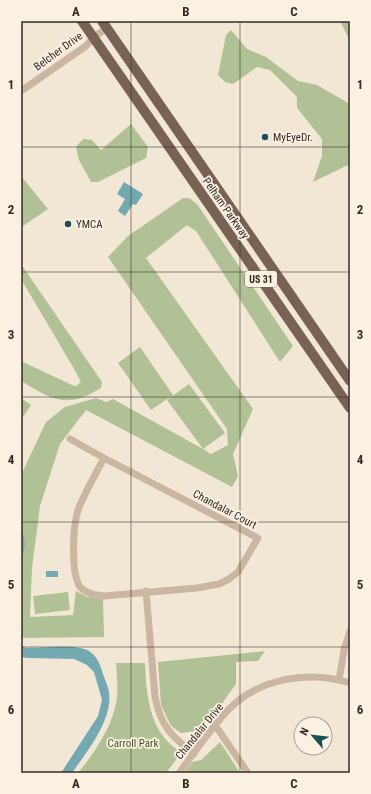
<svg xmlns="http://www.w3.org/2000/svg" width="371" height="794" viewBox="0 0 371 794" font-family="'Roboto Condensed',sans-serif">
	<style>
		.green { fill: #b0c295 }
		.water { fill: #73aab1 }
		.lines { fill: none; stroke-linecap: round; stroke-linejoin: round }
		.street { stroke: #cbb7a1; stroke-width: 7 }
		.primary { stroke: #786254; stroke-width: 10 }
		.grid { fill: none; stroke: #342b24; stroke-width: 1; stroke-opacity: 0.55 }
		.poi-dot { fill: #175058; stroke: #faf1e2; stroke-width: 1.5 }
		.labels { text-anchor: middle; stroke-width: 3.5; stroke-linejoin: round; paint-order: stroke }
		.shield { fill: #faf1e2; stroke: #6f665d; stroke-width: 1 }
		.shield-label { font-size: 10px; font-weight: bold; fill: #342b24 }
		.street-label { font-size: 11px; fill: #342b24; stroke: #faf1e2 }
		.poi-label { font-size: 11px; fill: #342b24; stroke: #faf1e2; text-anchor: start }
		.park-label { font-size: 11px; fill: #405426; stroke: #faf1e2 }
		.neatline { fill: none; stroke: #342b24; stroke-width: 1.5 }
		.grid-label { font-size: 13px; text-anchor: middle; font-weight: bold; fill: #342b24 }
	</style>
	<rect width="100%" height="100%" fill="#f2e7d5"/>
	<path class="green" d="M340,21H350V41Z
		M231,30L247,49L266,57L298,81L317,85L350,104V164L313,182L322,156V139L297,108V97L270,70L257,67L233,84L225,82L218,75L226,35Z
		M131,124L148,147L146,158L98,182H91L79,160L76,147L83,139L92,140L101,150Z
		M21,176L48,209L23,226L21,222Z
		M183,198H189L197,204L293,346L280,362L196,231L187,225L146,258L253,409L233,454L238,476L232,487L86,410L60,444L40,506L32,568L30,617L73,615L76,591L87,597L103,598L104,637L21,638V561C28,545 23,543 21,528C19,512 21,488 21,471L22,473L46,422L65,407L96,398L106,402L113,399L203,449L167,400L189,384L225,433L203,449L211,454L228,445L227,429L108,257L128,236Z
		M21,264L102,382L101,388C92,393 81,400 70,400C52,402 36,389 21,381V361L72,385L76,386L81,382L73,367L21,279Z
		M140,347L173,395L151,410L118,363Z
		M21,398L31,405L21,420Z
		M68,592L70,610L35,614L33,596Z
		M265,651L258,661L236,662V684L211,719L195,731L181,733L171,726L161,705L158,662Z
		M116,663H145C146,695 150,736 182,752L166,773H78C95,752 113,726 117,698C118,687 117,675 116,663Z
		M220,742L240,773H184L192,762L201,760Z"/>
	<path class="water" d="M124,182L143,194L136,205L133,204L125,216L118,211L125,199L117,194Z
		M21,527C25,541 27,547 21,561Z
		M46,571H58V577H46Z
		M21,646L26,648C40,648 75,644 87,650C97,655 100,664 103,674C105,680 108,686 109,692C113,720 87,751 72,773H61L98,716L102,700L94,672L87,665L74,659L28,658L21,657Z"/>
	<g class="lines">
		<path class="street" d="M21,91L86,46L94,37L107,28
			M70,439L104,458
			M104,458L258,538L238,572L229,579L219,584L197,588L104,596C96,595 87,594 81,588C70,575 73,526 78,510C85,492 95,475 104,458Z
			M146,591L155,697C160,725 172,737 194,754
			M339,680L344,650L350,631
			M215,725L248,773
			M179,773C195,752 210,729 228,710C259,678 308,670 350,683"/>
		<path class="primary" d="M82,21L350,408
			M102,21L350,381"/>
	</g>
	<path class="grid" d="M131,21V773M240,21V773M21,147H350M21,272H350M21,397H350M21,522H350M21,647H350"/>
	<g class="poi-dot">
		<circle cx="265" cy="137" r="4"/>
		<circle cx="68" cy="224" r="4"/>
	</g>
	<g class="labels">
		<rect class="shield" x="245" y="271" width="32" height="16" rx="3"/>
		<g class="shield-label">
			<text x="261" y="283">US 31</text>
		</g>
		<g class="street-label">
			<text transform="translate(58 51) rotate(-36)" y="4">Belcher Drive</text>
			<text transform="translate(226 208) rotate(55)" y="4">Pelham Parkway</text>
			<text transform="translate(225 509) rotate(28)" y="4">Chandalar Court</text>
			<text transform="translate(199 731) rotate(-51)" y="4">Chandalar Drive</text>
		</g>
		<g class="poi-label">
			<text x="273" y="141">MyEyeDr.</text>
			<text x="76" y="228">YMCA</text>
		</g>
		<g class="park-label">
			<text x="133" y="747">Carroll Park</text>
		</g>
	</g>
	<rect width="371" height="794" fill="none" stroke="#faf1e2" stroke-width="44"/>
	<g transform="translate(313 736) rotate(298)"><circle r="19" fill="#faf1e2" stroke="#aba296"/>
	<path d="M0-3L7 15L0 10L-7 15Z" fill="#175058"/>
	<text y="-6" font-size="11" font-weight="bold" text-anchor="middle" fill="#342b24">N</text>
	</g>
	<rect x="22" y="22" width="327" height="750" class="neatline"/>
	<g class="grid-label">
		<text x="76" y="16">A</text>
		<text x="186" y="16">B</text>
		<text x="294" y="16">C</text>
		<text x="11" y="89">1</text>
		<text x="360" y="89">1</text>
		<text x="11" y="214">2</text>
		<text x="360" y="214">2</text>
		<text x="11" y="339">3</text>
		<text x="360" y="339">3</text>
		<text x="11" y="464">4</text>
		<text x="360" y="464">4</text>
		<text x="11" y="589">5</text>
		<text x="360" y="589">5</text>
		<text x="11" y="714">6</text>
		<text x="360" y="714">6</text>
		<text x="76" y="788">A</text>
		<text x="186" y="788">B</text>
		<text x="294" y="788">C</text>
	</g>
</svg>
